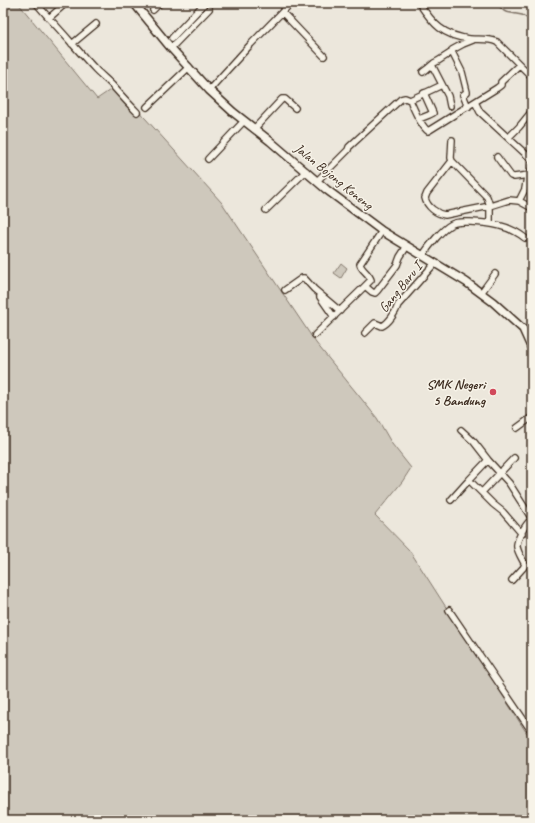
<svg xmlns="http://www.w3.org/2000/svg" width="535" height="823" viewBox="0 0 535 823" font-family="Caveat,sans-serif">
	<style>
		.green { fill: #cec8bc; stroke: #84796d }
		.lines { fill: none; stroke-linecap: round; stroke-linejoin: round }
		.stream { stroke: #7c7064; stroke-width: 1.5 }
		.minor-casing { stroke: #3b2a1e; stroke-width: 8 }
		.tertiary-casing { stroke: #3b2a1e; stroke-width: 10 }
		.minor { stroke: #f7f3e8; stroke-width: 5.5 }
		.tertiary { stroke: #f7f3e8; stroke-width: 7 }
		.poi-dot { fill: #d1495b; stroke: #f7f3e8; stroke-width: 1.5 }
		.labels { text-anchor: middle; stroke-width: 3; stroke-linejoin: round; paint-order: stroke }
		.street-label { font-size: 14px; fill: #3b2a1e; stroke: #f7f3e8 }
		.poi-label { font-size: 14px; font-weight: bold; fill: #3b2a1e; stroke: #f7f3e8; text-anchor: end }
	</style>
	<rect width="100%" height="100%" fill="#ece7dc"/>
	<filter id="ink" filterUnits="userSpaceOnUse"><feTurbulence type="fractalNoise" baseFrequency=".025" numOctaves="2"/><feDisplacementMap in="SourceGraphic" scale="8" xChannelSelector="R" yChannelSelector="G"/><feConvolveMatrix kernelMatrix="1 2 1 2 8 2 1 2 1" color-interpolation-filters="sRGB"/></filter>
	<g filter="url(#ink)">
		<path class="green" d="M3,3H18L97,99L116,86L222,203L316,343L377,418L392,444L411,468L402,482L375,515L410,551L526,732L532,740V820H3Z
			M341,263L347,268L341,278L334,273Z"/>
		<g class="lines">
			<path class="stream" d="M496,3L504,11L506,12L522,15L532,21"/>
			<defs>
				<path id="minor" d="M36,3L49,18
					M66,3L49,18C65,35 80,53 96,70C101,75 107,80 112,85C120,94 128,103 137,112
					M419,3C433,24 443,36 470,39C479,40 488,38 497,42L532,77
					M153,10L160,3
					M282,12L324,56
					M172,38L205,3
					M72,44L96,24
					M171,48L209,9
					M452,52L462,72L467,92L463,95L468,107
					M432,65L448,96L450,106
					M423,72L427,69L434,63L438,61L452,52V50L463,44L473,40
					M209,90L251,44L291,3
					M410,100C414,109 420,125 428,131L497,88L501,85V82L519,65
					M475,102L480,112L530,158L532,162
					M147,107L189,67
					M419,119L429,115L433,113L424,93
					M254,129L282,99H285L295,108
					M508,138L519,127L532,111
					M452,140L451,158L452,161L487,197L490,206V223
					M497,157L511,176L514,177L529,175
					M208,159L244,121
					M452,161L427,193L425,198C427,207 437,214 445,215L490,206L509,200L519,201L532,208
					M317,181L348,150L349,147L401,99L405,98L410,100L442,85
					M519,201L525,189L527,177L531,172L532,168
					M266,210L306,171
					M423,255C429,246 442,229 452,224C458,221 464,222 470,222C490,223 509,225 525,238
					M365,286L371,280C369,273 361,270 360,264L382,231
					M285,290L302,278H304L314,289L340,311
					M481,293L495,274
					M320,297L334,317
					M365,333L375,323L382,326C389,323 396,312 398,305L435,263
					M315,335L365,286L372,292L375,293L377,291L397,265L400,257L407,246
					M517,428L532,417
					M461,430L474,442L488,460L469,480
					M488,460L509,483L532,519C526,523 516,540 517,547C518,553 523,560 525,565L523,568L512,580
					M484,490L514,458
					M451,500L469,480L493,504L503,512L522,534
					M449,610L532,732"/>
				<path id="tertiary" d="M134,3L171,48L209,90L233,112L270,141L327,190L382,231L466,282L493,302L523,329L532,349"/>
			</defs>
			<use href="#minor" class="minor-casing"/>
			<use href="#tertiary" class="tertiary-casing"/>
			<use href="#minor" class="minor"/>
			<use href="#tertiary" class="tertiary"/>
		</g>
	</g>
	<circle class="poi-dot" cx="493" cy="392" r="4"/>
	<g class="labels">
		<g class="street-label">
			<text transform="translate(334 176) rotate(39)" y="5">Jalan Bojong Koneng</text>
			<text transform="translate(400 287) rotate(-51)" y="5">Gang Baru I</text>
		</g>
		<g class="poi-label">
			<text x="485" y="389">SMK Negeri<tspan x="485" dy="16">5 Bandung</tspan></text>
		</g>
	</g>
	<rect width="535" height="823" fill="none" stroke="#f7f3e8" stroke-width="16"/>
	<rect x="8" y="8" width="519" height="807" fill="none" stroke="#3b2a1e" stroke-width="1.5" filter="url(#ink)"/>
</svg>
